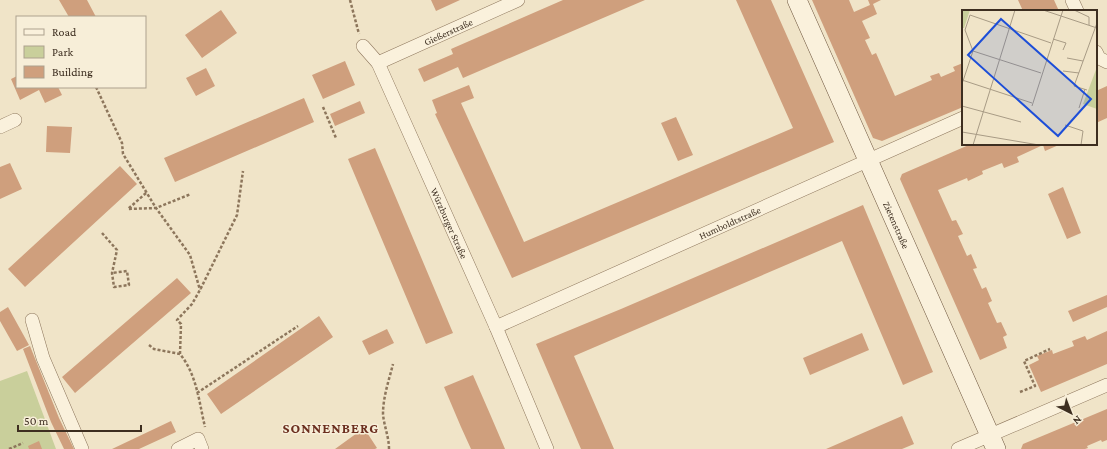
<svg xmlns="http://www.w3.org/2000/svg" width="1107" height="449" viewBox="0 0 1107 449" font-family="'Crimson Pro',serif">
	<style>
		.green { fill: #c9cf9b }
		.building { fill: #cf9f7d }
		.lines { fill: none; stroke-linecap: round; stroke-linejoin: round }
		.street-casing { stroke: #8d765c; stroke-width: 14 }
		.secondary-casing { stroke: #6f573f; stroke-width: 20 }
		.path { stroke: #8d765c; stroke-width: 2.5; stroke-dasharray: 3 2; stroke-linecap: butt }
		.street { stroke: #faf1dc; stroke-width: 13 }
		.secondary { stroke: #faf1dc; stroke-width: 19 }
		.labels { text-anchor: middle; stroke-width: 3; stroke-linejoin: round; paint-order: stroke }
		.street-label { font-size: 10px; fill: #3d2e20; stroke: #f7eed8 }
		.district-label { font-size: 14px; font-weight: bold; letter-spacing: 1px; fill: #6b2e1e; stroke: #f7eed8 }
		.inset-road { fill: none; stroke: #a89b85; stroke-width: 1 }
		.view { fill: #1d4ed8; fill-opacity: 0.15; stroke: #1d4ed8; stroke-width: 2 }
		.inset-edge { fill: none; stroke: #3d2e20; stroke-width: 2 }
	</style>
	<rect width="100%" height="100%" fill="#f0e4c8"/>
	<path class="green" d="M27,371L56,449H0V381Z"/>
	<path class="building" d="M59,0H87L96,17H69Z
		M431,0H460L436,11Z
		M563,0H645L463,78L458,67L424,82L418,69L453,54L451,49Z
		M736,0H771L834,142L512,278L435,114L437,113L432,100L469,85L474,98L461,103L524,242L793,128Z
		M812,0H849L854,12L870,5L868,0H881L873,4L877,14L862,21L870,38L865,40L872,55L876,53L895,96L932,80L930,76L939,73L941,77L955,71L953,67L963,63V107L882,141L873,138Z
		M1018,0H1054L1059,11H1023Z
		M221,10L237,33L202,58L185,35Z
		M345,61L355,85L323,99L312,75Z
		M206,68L215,86L196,96L186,78Z
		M17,76V87H58L62,95L45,103L39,90L20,100L11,79Z
		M1107,86V118L1096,123V91Z
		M304,98L314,122L175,182L164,158Z
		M360,101L365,113L335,126L330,114Z
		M676,117L693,155L678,161L661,123Z
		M47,126L72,127L70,153L46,152Z
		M971,144H1061L1045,151L1043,145L1017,157L1019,162L1004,168L1002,163L982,171L983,174L968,181L967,178L938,190L952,221L956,220L963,234L958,236L967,256L971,254L977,268L973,269L982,289L986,287L992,301L988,303L997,323L1001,322L1007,335L1003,337L1007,348L980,360L900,179L902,174Z
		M375,148L453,333L426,344L348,159Z
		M10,163L22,189L0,199V167Z
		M120,166L137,184L25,287L8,269Z
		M1063,187L1081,233L1067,239L1048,194Z
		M863,205L933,372L903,385L842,241L574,356L614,449H581L536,344L621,309Z
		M177,278L191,293L75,393L62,377Z
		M1107,295V307L1073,322L1068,311Z
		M8,307L29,345L17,351L0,321V312Z
		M319,316L333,337L221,414L207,394Z
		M387,329L394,343L369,355L362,341Z
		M1107,331V364L1041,392L1029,365L1039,360L1037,356L1052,350L1053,354L1074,346L1072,341L1085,336L1087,340Z
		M862,333L869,350L810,375L803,358Z
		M30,346L59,418L74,449H64L51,422L23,349Z
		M473,375L490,414L505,449H471L461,427L444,387Z
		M1107,409V440L1102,442L1101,440L1087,446L1088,448L1085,449H1021L1023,444Z
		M902,416L914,444L902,449H826Z
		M171,421L176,432L139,449H112Z
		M364,428L377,448L375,449H335Z
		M39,441L42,449H29L28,446Z"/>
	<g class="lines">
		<defs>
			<g id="street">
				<path d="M1072,0L1077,11"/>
				<path id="s1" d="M363,46L378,63L496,327L547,449"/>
				<path d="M1096,52L1099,58L1107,62"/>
				<path id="s2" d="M378,63L518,0"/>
				<path d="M0,127L15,120"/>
				<path d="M32,320L43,358L82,449"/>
				<path id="s3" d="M496,327L963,118"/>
				<path d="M178,449L198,439L202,449"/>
				<path d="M958,449L1107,385"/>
			</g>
			<g id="secondary">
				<path id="s4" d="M797,0L996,449"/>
			</g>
		</defs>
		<use href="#street" class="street-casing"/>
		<use href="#secondary" class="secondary-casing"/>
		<path class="path" d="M350,0L359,34
			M96,87L122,143L123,154L156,208L190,255L200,290
			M323,107L336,138
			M146,193L128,209L156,208L191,194
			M102,233L117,250L112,273L114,287L129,285L127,271L112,273
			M149,345L154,349L180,354C197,375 199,402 205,427
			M180,354L181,324L177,320L192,304L200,290L237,215L243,171
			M1020,392L1035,386L1024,361L1050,349
			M197,393L298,326
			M9,449L23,443
			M389,449C389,437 384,426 383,414C383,397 389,380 393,364"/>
		<use href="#street" class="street"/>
		<use href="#secondary" class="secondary"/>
	</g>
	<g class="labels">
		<g class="street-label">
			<text dy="4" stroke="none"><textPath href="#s2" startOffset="77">Gießerstraße</textPath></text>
			<text dy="4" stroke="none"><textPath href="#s3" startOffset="256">Humboldtstraße</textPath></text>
			<text dy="4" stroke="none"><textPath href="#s1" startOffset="198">Würzburger Straße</textPath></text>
			<text dy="4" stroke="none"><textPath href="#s4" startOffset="246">Zietenstraße</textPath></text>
		</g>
		<g class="district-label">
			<text x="331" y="433">SONNENBERG</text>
		</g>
	</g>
	<g transform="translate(962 10)">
		<rect width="135" height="135" fill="#f0e4c8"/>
		<path d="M0,0H8L2,18H0ZM135,57V99L121,94Z" fill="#c9cf9b"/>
		<path class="inset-road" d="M81,0L135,18M112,0L127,7V15M3,20L8,5L89,33M91,29L104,33L101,40M11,41L79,63M105,48L121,51M101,61L117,63M0,70L70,93M0,74L11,41L3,20M125,80L112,76L135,13M0,96L59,112M70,96L101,0M117,98L123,79M103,115L121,121L119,135M0,122L77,135M11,135L53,0"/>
		<path class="view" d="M39,9L129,89L96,126L6,45Z"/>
		<rect width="135" height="135" class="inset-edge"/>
	</g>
	<rect x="16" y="16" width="130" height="72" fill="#f7eed8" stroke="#ada18e"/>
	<rect x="24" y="29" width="20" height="6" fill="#faf1dc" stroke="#ada18e"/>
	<text x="52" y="36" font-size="12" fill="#3d2e20">Road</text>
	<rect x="24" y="46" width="20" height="12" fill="#c9cf9b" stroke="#ada18e"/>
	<text x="52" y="56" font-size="12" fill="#3d2e20">Park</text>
	<rect x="24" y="66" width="20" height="12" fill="#cf9f7d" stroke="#ada18e"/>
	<text x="52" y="76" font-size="12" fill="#3d2e20">Building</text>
	<g transform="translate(1071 413) rotate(138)" stroke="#f7eed8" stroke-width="3" paint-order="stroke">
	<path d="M0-3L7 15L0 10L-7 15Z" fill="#3d2e20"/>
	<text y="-6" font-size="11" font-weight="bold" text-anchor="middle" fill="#3d2e20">N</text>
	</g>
	<path d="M18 425v6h123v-6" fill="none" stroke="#3d2e20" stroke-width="2"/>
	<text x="24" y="425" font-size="12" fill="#3d2e20" stroke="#f7eed8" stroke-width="3" paint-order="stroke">50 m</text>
</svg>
